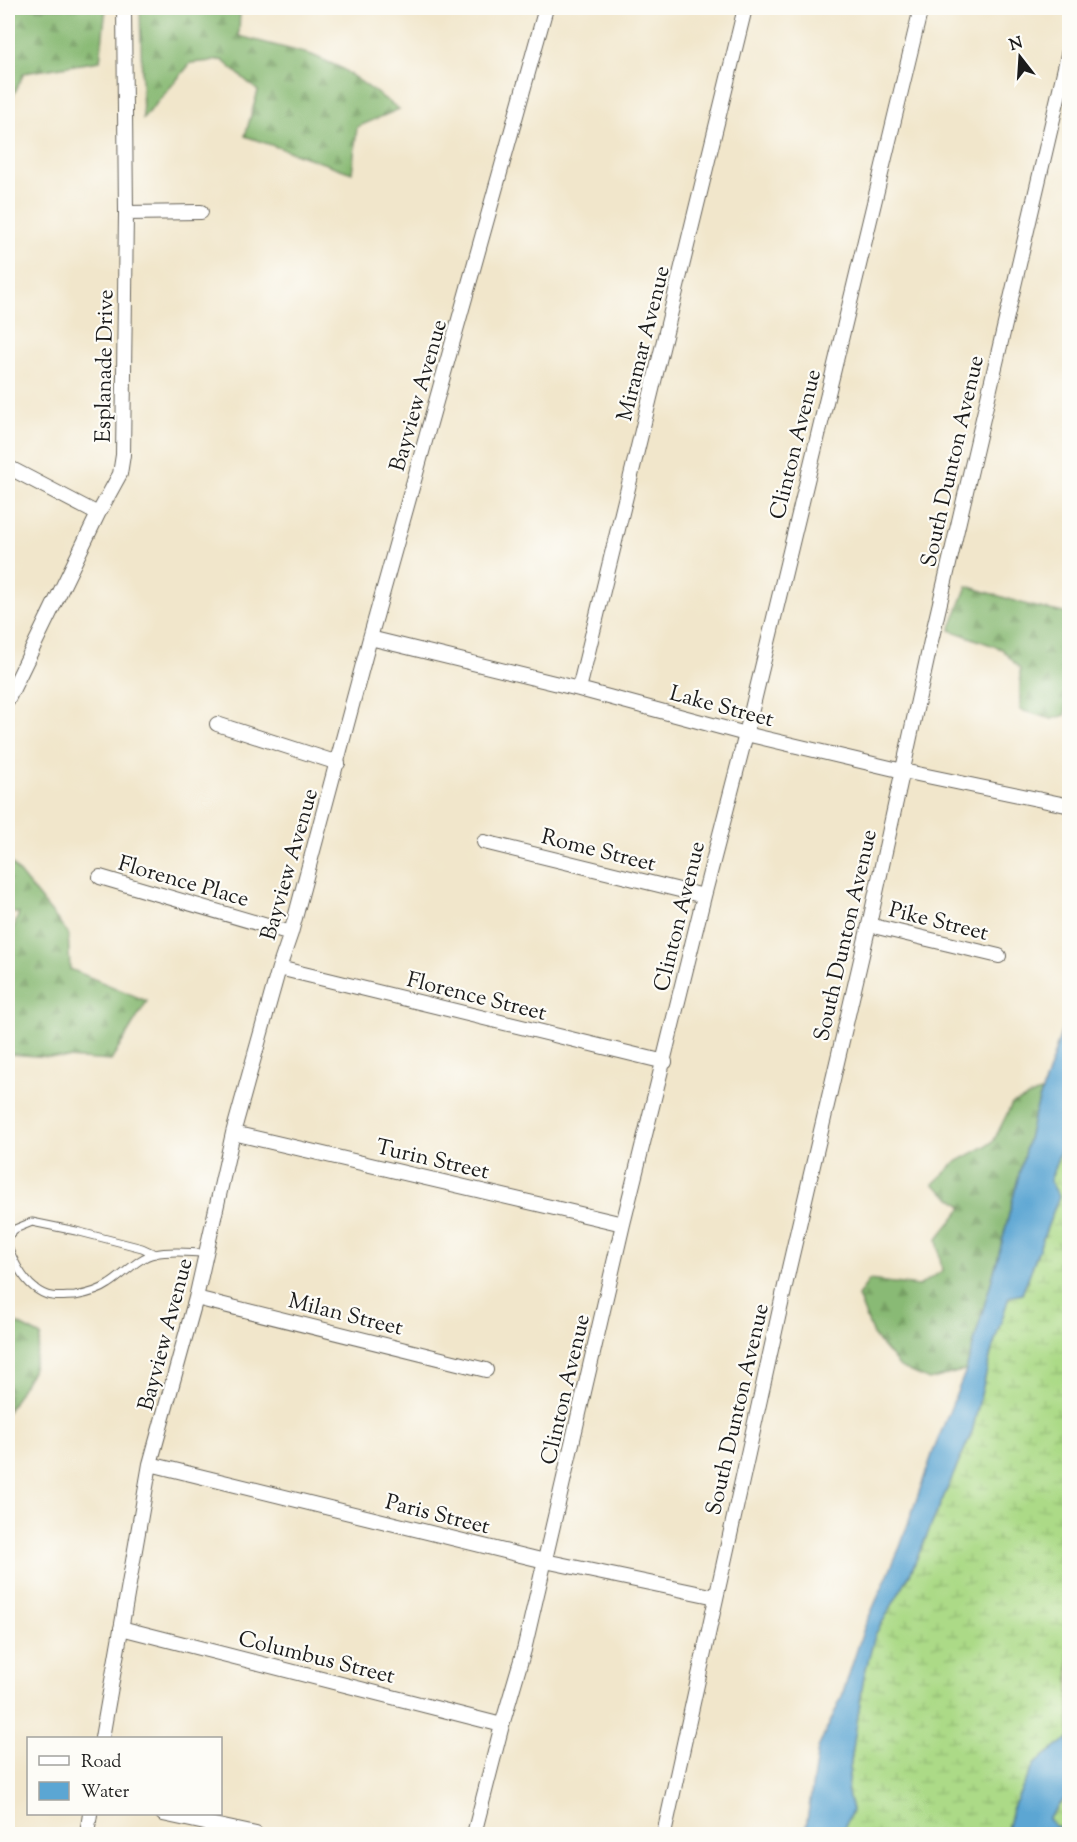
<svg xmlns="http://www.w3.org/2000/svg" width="1077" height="1842" viewBox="0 0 1077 1842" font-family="'Sorts Mill Goudy',serif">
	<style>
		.forest { fill: url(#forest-firs); stroke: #526b48; stroke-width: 1.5 }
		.wetland { fill: url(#wetland-marsh); stroke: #647b52; stroke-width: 1.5 }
		.water { fill: #5ba6d3; stroke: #3c6178; stroke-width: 1.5 }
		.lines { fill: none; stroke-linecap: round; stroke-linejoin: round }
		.lane-casing { stroke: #676359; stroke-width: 9 }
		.street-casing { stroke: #676359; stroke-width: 16 }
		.lane { stroke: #fff; stroke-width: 7 }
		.street { stroke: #fff; stroke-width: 14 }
		.labels { text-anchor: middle; stroke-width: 4.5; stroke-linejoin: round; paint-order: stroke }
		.street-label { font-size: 22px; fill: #1c1c1c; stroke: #fdfcf7 }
	</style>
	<defs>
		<pattern id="forest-firs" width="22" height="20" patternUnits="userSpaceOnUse" patternTransform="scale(1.5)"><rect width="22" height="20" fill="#89ba74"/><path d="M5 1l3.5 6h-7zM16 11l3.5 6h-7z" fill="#769f64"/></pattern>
		<pattern id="wetland-marsh" width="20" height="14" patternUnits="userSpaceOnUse" patternTransform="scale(1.5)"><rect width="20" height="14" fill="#acda87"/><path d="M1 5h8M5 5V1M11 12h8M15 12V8" fill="none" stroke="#93ba74"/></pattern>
	</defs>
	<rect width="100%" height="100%" fill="#fdfcf7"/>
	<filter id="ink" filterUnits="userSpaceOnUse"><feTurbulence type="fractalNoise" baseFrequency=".0167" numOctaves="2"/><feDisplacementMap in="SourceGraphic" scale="12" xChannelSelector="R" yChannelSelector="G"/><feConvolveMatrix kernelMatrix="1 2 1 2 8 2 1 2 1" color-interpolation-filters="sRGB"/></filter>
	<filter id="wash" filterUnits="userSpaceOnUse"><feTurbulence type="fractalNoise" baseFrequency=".008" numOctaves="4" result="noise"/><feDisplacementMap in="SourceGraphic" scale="24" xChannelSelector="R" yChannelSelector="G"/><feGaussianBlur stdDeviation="1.35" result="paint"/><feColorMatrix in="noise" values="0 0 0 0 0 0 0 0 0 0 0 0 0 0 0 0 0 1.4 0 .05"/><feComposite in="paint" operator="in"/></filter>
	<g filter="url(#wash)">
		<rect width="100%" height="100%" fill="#f1e6cb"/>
		<path class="forest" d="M8,8H106L100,61L24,73L8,107Z
			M140,8H240L239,36L312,55L341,68L399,109L357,127L352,173L245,136L258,91L222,60L191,63L143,119Z
			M967,586L1031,606L1069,614C1070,648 1067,681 1066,715L1052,719L1020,710V669L1002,649L950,630Z
			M8,859L68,933L70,969L147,1001L111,1061L8,1054V944L19,913H8Z
			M1042,1091L1033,1119L999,1254L966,1370L929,1380L900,1367L873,1335L858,1296L869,1280L919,1286L942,1271L937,1239L963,1207L933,1184L956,1162L993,1142L1012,1104Z
			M8,1319L41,1336L32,1371L8,1411Z"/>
		<path class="wetland" d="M1069,1125V1738L1035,1763L1012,1809L1006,1834H841L852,1811L847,1788L864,1676L875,1635L910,1574L972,1432L991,1353L1009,1296L1022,1294L1059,1196L1050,1181Z
			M1069,1795V1830L1055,1826L1048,1819L1059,1805Z"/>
		<path class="water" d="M1069,1008V1125L1050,1181L1059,1196L1022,1294L1009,1297L991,1353L972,1432L910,1574L875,1635L864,1676L847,1788L852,1811L841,1834H805L818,1748L841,1699L864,1628L900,1547L933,1452L966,1370L999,1254L1033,1119Z
			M1069,1738V1795L1059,1805L1048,1819L1055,1826L1069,1830V1834H1006L1012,1809L1035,1763Z"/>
	</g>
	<g filter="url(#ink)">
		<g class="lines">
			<defs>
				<path id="lane" d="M8,1236L15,1229L32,1222L76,1231L142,1248L155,1254
					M8,1246C15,1265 27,1288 47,1295C56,1298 66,1296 75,1296C87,1294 99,1291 109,1284C124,1275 138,1257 155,1254C170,1250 191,1253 206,1253"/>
				<path id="street" d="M126,213L201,212
					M8,467L98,514
					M370,638L579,689L746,734L903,771L1066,805
					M579,689L745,8
					M8,699L98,514L120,474L123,455L126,213L124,8
					M217,724L338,763
					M484,842L704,896
					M100,877L291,933
					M869,925L999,956
					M279,968L665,1062
					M233,1133L623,1224
					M196,1298L486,1370
					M150,1464L545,1561L716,1597
					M121,1628L502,1725
					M102,1738L150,1464L196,1298L233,1133L279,968L291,933L370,638L546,8
					M163,1814L256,1834
					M87,1834L90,1814
					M474,1834L502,1725L524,1650L623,1224L704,896L746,734L921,8
					M664,1834L789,1268L869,925L931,641L1070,46"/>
			</defs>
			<use href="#lane" class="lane-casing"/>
			<use href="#street" class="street-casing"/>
			<use href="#lane" class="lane"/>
			<use href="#street" class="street"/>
		</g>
	</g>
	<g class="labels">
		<g class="street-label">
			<text transform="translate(642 343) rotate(-76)" y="8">Miramar Avenue</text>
			<text transform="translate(103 366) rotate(-89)" y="8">Esplanade Drive</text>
			<text transform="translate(417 395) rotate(-74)" y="8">Bayview Avenue</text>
			<text transform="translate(794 444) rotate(-76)" y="8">Clinton Avenue</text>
			<text transform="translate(951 461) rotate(-77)" y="8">South Dunton Avenue</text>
			<text transform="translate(722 705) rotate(15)" y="8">Lake Street</text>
			<text transform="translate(599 849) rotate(14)" y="8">Rome Street</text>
			<text transform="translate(288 864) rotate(-74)" y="8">Bayview Avenue</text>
			<text transform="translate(184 880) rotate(16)" y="8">Florence Place</text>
			<text transform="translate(678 916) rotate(-76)" y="8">Clinton Avenue</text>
			<text transform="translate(939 920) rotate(14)" y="8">Pike Street</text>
			<text transform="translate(844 935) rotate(-77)" y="8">South Dunton Avenue</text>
			<text transform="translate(477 995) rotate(14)" y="8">Florence Street</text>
			<text transform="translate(433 1158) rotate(13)" y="8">Turin Street</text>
			<text transform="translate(346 1313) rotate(14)" y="8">Milan Street</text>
			<text transform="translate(164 1334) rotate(-75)" y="8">Bayview Avenue</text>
			<text transform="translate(564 1389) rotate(-77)" y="8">Clinton Avenue</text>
			<text transform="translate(736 1409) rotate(-77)" y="8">South Dunton Avenue</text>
			<text transform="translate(438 1513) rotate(14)" y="8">Paris Street</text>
			<text transform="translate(317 1656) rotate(14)" y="8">Columbus Street</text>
		</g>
	</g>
	<rect width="1077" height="1842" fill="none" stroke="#fdfcf7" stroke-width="30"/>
	<rect x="27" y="1737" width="195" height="78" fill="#fdfcf7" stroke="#a3a29f" stroke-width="1.5"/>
	<rect x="39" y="1756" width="30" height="9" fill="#ffffff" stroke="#a3a29f" stroke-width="1.5"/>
	<text x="81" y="1767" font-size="18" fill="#1c1c1c">Road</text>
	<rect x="39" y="1782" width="30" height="18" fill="#5ba6d3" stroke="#a3a29f" stroke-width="1.5"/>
	<text x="81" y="1797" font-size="18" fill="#1c1c1c">Water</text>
	<g transform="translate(1020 57) rotate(343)" stroke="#fdfcf7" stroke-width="4.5" paint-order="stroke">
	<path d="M0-4.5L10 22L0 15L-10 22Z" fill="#1c1c1c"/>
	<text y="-9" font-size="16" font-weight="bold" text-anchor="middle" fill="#1c1c1c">N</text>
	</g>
</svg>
